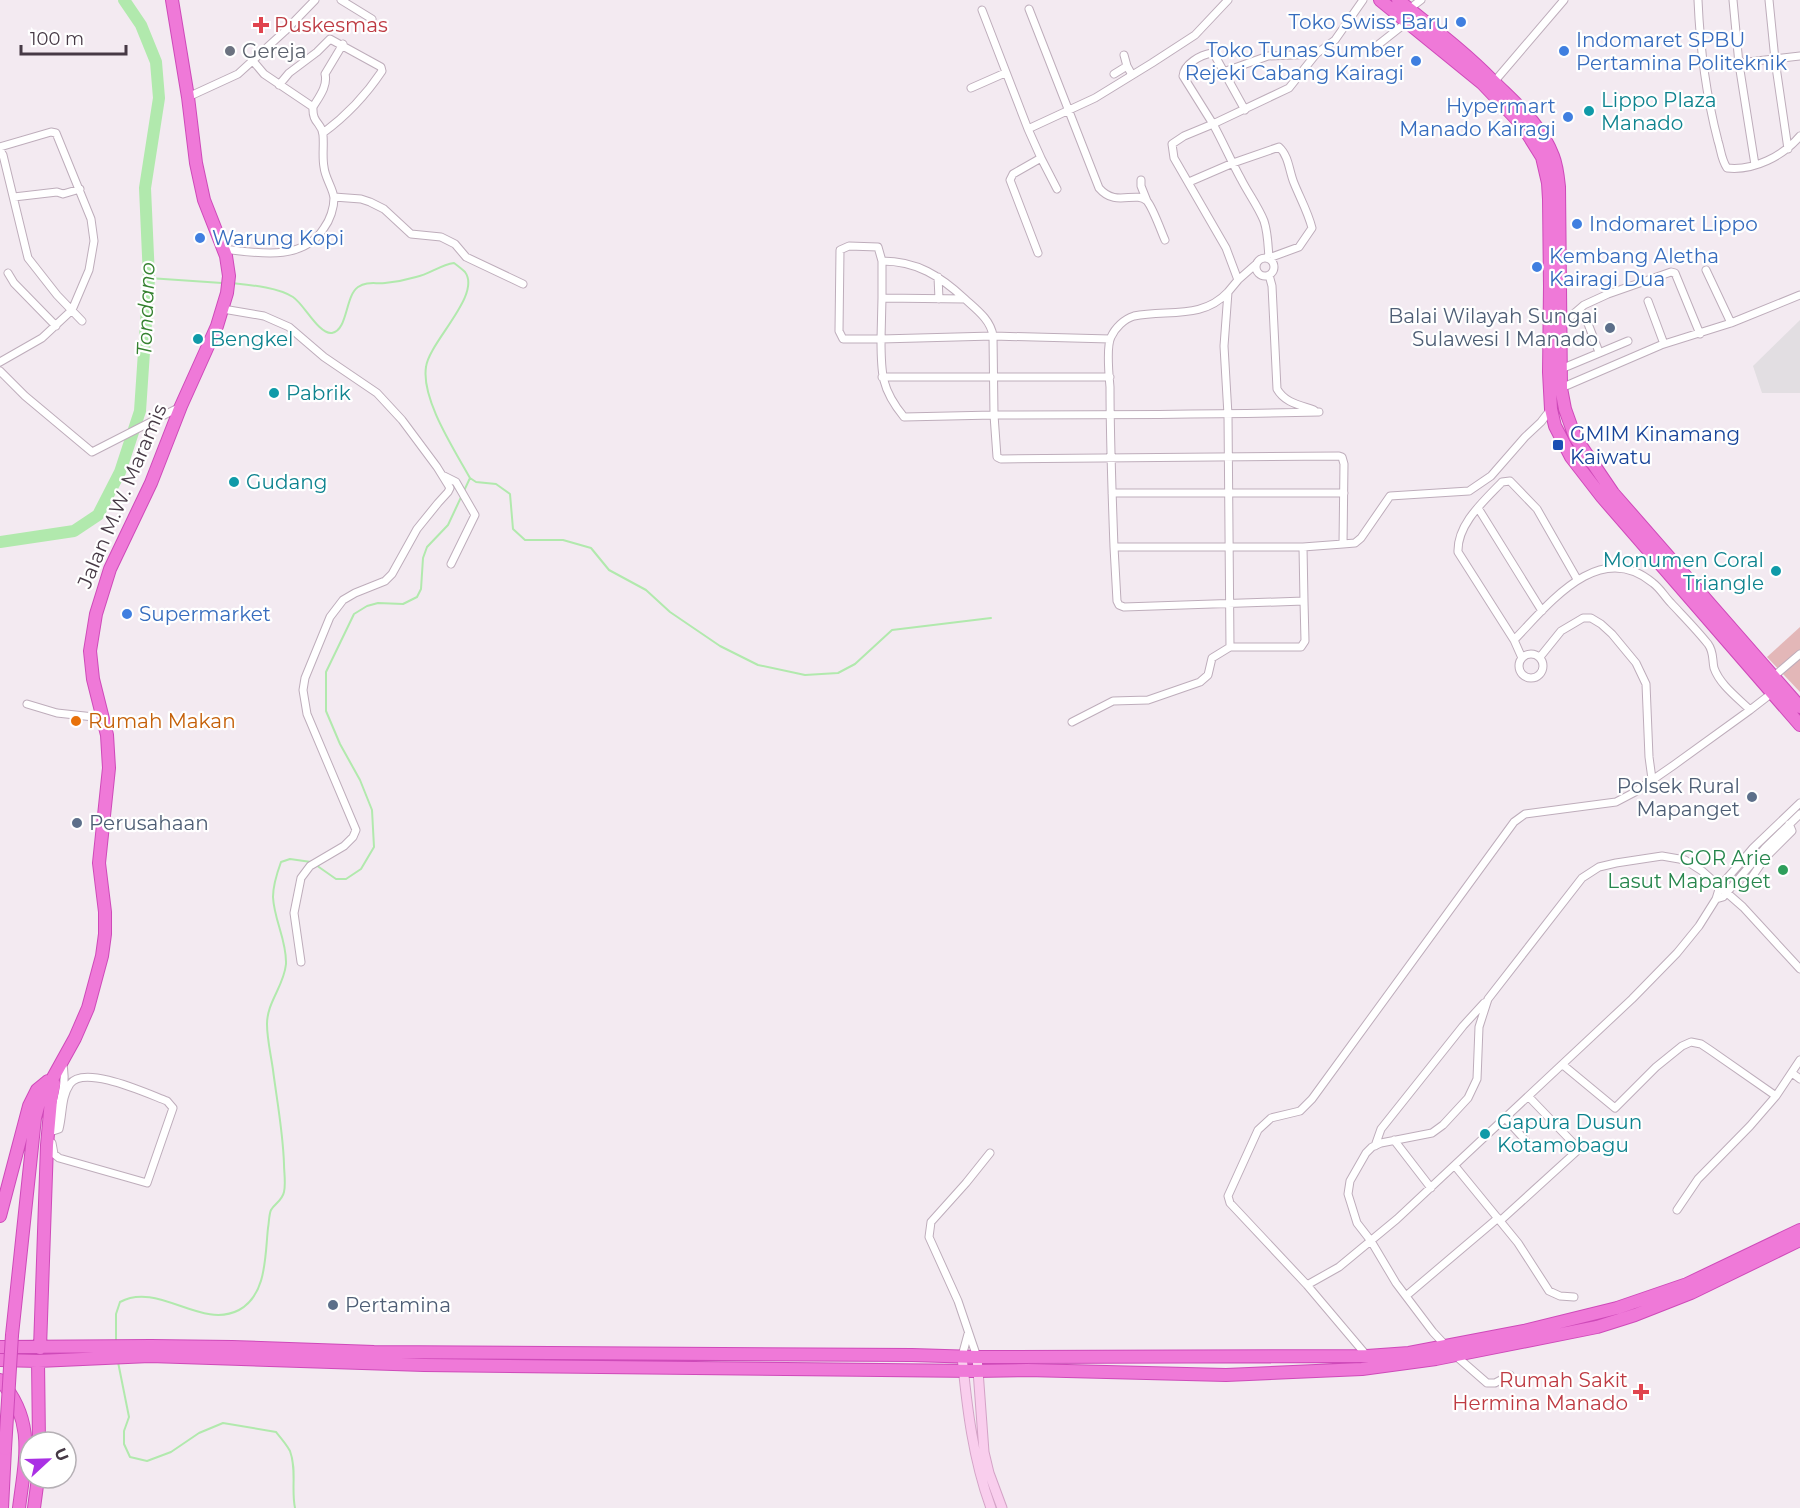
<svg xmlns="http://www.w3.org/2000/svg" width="1800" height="1508" viewBox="0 0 1800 1508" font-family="Montserrat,sans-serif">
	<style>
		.green { fill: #e3b7b8 }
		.parking { fill: #e2dee2 }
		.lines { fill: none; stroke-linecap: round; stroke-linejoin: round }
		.stream { stroke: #b1e9ad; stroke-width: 2 }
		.river { stroke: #b1e9ad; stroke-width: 12 }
		.street-casing { stroke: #beadbb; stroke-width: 9 }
		.secondary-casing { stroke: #d4a3c7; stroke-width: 11 }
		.highway-casing { stroke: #ce4ab9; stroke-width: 14 }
		.street { stroke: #fff; stroke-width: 7 }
		.secondary { stroke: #f9ceed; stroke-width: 9 }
		.highway { stroke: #ef79d8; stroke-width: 12 }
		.highway-bridge-casing { stroke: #ce4ab9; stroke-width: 14; stroke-linecap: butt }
		.highway-bridge { stroke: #ef79d8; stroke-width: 12 }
		.shop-dot { fill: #3f7fe0; stroke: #fff; stroke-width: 2 }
		.health-dot { fill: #e0444e; stroke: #fff; stroke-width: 2 }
		.worship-dot { fill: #6b7280; stroke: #fff; stroke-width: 2 }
		.culture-dot { fill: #0f9aa8; stroke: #fff; stroke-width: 2 }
		.service-dot { fill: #5c6f8a; stroke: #fff; stroke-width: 2 }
		.transit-dot { fill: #1a4fb4; stroke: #fff; stroke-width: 2 }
		.food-dot { fill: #e8710a; stroke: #fff; stroke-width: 2 }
		.leisure-dot { fill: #2e9e5b; stroke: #fff; stroke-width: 2 }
		.labels { text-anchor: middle; stroke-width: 4.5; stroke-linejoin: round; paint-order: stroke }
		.shop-label { font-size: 20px; fill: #366cbe; stroke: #fff; text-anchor: start }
		.health-label { font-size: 20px; fill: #be3a42; stroke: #fff; text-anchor: start }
		.worship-label { font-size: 20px; fill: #5b616d; stroke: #fff; text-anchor: start }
		.culture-label { font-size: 20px; fill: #0d838f; stroke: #fff; text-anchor: start }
		.service-label { font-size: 20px; fill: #4e5e75; stroke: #fff; text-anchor: end }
		.transit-label { font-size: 20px; fill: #164399; stroke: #fff; text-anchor: start }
		.street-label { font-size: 20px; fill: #463945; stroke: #fff }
		.food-label { font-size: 20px; fill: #c56008; stroke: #fff; text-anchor: start }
		.leisure-label { font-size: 20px; fill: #27864d; stroke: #fff; text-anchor: end }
		.water-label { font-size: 21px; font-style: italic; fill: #368231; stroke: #fff }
	</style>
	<rect width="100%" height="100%" fill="#f3eaf1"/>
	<path class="green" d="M1800,627V692L1767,657Z"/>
	<path class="parking" d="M1800,320V393H1762L1753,366Z"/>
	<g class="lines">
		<path class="stream" d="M149,278L222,283
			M231,283C250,285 277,287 293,297C304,304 319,335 332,333C348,330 345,296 358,287C367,281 375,284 385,283C395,282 406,280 416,277C430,274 440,265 454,263C458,266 462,269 465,272C482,295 429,342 426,367C421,399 454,449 470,478L476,482L496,484L510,494L513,529L525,540H563L591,548L609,570L646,590L670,612L720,646L758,665L805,675L838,673L855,664L892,630L991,618
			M316,865L336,879H346L361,869L374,847L372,810L360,780L340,744L326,711V672L354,614L367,606L378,603L403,604L417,597L421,589L423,558L427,547L448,525L470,478
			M116,1341V1314L120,1302C158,1281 201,1330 239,1310C267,1295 265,1255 268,1228C269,1223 269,1214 271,1210C275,1203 282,1201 284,1192C286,1183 284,1173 284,1164C283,1132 277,1101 273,1070C271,1055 267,1039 267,1024C267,1002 284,986 286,964C287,941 274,920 273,897C273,885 277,873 281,862L290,859L311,862
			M118,1362L129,1417L124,1431V1444L130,1457L147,1461L171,1452L199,1433L223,1423L276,1432C281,1438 287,1445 290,1451C297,1470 291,1489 295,1508"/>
		<path class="river" d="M0,542L74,531L98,515L120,472L140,411L149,278L145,188L159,98L156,62L141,25L124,0"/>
		<defs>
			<path id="street" d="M341,0L372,19
				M1698,0C1700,47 1706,95 1718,141C1721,150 1721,159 1727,168C1754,171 1783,156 1800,136
				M1733,0L1739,64L1755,165
				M1769,0L1775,60L1788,149
				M1029,9L1099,188C1116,208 1135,190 1147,201C1153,208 1161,231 1165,240
				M1409,9L1421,0
				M982,10L1028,129
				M1374,48L1407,22
				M1124,55L1127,66
				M1704,67L1800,56
				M1226,71L1268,56L1316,54
				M1114,74L1127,66L1132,75
				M1494,82L1564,0
				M279,85L289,73L317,52L330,39L381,67L382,71C366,95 346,116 323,133
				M971,88L1005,73
				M188,97L238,74L285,31L315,0
				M313,107C319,97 328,86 325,74L343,44
				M1245,110L1214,54L1212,53C1200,55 1184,64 1183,76L1213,124L1289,88L1316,54L1335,40L1363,0
				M0,147L51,132L56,133L91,219L94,241L89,270L72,310L42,338L0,362
				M0,150L3,155L28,258L57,295L82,321
				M1041,158L1057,189
				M1141,180V186L1147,201
				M1189,182L1233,163L1279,147C1289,156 1289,171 1294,183C1300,198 1308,212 1312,228L1299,247L1269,258C1268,246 1268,233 1264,221C1258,206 1248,193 1241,179C1231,161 1223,142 1213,124L1184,136L1172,144L1174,158L1226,248L1238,280L1228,292L1224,346L1228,415L1230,647H1301L1305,641L1304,601
				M14,197L57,192L63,194L80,189
				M334,197L361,199L370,202L384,209L411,234L441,237L455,244L466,257L523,284
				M223,249C257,253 303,262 324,228C330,220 334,208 334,198C333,188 325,178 324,167C322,157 324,146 323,135C322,122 312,124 313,107L264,74L253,61
				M1038,253L1010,180L1013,174L1041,158L1028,129L1095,98L1152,63L1195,35L1228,0
				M1256 267a9 9 0 1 1 18 0a9 9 0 1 1-18 0Z
				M882,261L878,247L849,246L840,250L839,331L843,339H881L882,298L965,299C976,309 991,320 993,336L881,339C881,373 881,389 904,417L994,415L993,336L1110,339
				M1706,270L1731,323
				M8,273L14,283L56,326
				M1269,275L1272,286L1277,389C1285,403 1300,405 1314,410
				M938,277L939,299
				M1238,280L1255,265
				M1228,292C1202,320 1167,309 1134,316C1124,319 1115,328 1111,337C1106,347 1109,375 1110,387C1110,440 1112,493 1114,547H1303L1343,544L1344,464L1342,457L1339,456L1001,459L997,457L994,415C1102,415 1211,415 1319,412
				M882,298V261C917,261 940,276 965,299
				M1648,301L1664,344
				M223,309L264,316L289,327L324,357L377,393L402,420L437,467L450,488L448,492L438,503L417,529L392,574L385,581L355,593L343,600L330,617L305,678L303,690L307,714L356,830L353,837L344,846L310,866L301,878L294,913L301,962
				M1585,316L1599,352
				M1562,324L1584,305L1608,294L1671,272L1675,273L1700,334
				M1561,369L1628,341
				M0,371L25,396L92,452L180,407
				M882,377H1110
				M1561,388L1661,345L1731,323L1800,295
				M444,476L456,482L475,515L451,564
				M1112,493H1344
				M1478,508L1542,611
				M1343,544L1355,543L1361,538L1390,496L1469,491L1491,476L1525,437L1541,422L1551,409
				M1114,547L1117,601L1119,605L1124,607L1304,601L1303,547
				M1514,640L1458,552C1457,524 1484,501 1502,482L1510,481L1537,509L1577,579
				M1519 666a12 12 0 1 1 24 0a12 12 0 1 1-24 0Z
				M1540,657L1561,631L1583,618H1591L1601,624L1612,634L1636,663L1646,684L1649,757L1652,779
				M1522,658L1514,640C1549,604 1599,538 1653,583C1660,588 1665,597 1671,603C1684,617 1697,630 1708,644C1714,652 1712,659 1714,668C1720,685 1738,698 1750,710L1772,693
				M1773,677L1800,654
				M27,704L57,713L103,718
				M1072,722L1113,701L1148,700L1200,682L1208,675L1212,658L1230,647
				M1745,887L1765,858L1792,831L1789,824
				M1716,899L1723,897L1765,848L1800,814
				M1563,1065L1615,1108L1656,1067L1682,1046L1691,1042L1701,1044L1710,1050L1776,1096
				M1792,1073L1800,1079
				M1506,1119L1526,1141
				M54,1129C57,1108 69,1083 62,1062
				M1394,1140L1431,1188
				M52,1143L54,1154L59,1158L147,1183L173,1108L167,1101C148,1094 84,1064 70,1084C61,1097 63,1114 59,1129L53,1131
				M1375,1146L1381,1129L1463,1026L1484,1003
				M1455,1166L1518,1243L1549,1291L1560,1296L1574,1297
				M1677,1210L1698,1179L1750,1126L1776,1096L1800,1060
				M1500,1221L1577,1151L1576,1146L1529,1097
				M1307,1285L1339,1267L1397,1219L1632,999L1677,953L1699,926L1716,899L1720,886L1736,868L1753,848L1800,803
				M1406,1296L1498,1218
				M1446,1346L1433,1332L1396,1283L1371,1241L1357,1223L1348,1194L1350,1181L1366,1153L1372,1147L1381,1143L1432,1133L1443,1125L1468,1098L1477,1079L1479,1027L1488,999L1582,878L1599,867L1616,863L1662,856L1685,860L1702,871L1743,907L1800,969
				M962,1356L968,1334
				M1367,1356L1307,1285L1230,1203L1228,1196L1258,1130L1271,1118L1300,1111L1312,1099L1514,822L1525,814L1616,802L1635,792L1674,765L1750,710
				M1456,1356L1487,1383H1495L1510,1375
				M977,1357L958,1301L929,1237L931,1222L966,1183L990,1153"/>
			<path id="secondary" d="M962,1356C967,1408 973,1459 991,1508
				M977,1357L984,1452L989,1473L1002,1508"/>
			<path id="highway" d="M1380,0L1482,83L1522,125L1542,157L1548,183L1549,199L1550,286L1549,372L1551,409L1555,426L1571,457L1602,497L1800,725
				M1398,0C1430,26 1464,51 1493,81C1516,104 1541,124 1553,156C1557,166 1558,177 1559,187L1561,388L1565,409L1575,437L1613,493L1800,707
				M0,1216L29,1106L37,1090L48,1081
				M12,1335L35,1118L39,1103L75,1038L88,1008L102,956L105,934V912L99,863L109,768L107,735L93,679L90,651L96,614L110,569L151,483L181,406L217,326L227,293L229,276L226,256L204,200L196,163L188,97L172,0
				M0,1347L151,1346L232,1347L374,1352L912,1355L977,1357L1367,1356L1409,1353L1524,1331L1617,1308L1687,1284L1800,1230
				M40,1348L47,1145L51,1100L54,1084
				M0,1360L38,1361L150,1356L424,1365L976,1371L1027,1370L1226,1375L1362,1369L1436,1359L1597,1327L1635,1315L1691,1293L1800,1240
				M38,1361L39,1442
				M0,1380C36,1421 25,1459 19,1508
				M2,1508L5,1449
				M34,1508L38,1478"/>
		</defs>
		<use href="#street" class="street-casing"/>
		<use href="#secondary" class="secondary-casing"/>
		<use href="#highway" class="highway-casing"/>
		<use href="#street" class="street"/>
		<use href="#secondary" class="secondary"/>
		<use href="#highway" class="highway"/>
		<defs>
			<path id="highway-bridge" d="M5,1449L12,1335"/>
		</defs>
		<use href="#highway-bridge" class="highway-bridge-casing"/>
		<use href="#highway-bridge" class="highway-bridge"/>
	</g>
	<g class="shop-dot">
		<circle cx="1461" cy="22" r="6"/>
		<circle cx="1564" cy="51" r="6"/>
		<circle cx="1416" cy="61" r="6"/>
		<circle cx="1568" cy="117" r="6"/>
		<circle cx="1577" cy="224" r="6"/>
		<circle cx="200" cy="238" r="6"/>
		<circle cx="1537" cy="267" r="6"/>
		<circle cx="127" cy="614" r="6"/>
	</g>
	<g class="health-dot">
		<path d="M258 16h6v6h6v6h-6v6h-6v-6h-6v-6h6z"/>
		<path d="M1638 1383h6v6h6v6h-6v6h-6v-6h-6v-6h6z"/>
	</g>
	<circle class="worship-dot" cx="230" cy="51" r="6"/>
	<g class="culture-dot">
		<circle cx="1589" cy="111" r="6"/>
		<circle cx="198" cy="339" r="6"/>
		<circle cx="274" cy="393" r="6"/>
		<circle cx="234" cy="482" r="6"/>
		<circle cx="1776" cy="571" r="6"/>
		<circle cx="1485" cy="1134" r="6"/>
	</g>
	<g class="service-dot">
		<circle cx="1610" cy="328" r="6"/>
		<circle cx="1752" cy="797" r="6"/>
		<circle cx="77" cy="823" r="6"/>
		<circle cx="333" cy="1305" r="6"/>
	</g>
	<rect class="transit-dot" x="1552" y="439" width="12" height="12" rx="3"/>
	<circle class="food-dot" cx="76" cy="721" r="6"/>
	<circle class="leisure-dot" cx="1783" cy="870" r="6"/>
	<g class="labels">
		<g class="shop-label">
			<text x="1449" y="29" text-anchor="end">Toko Swiss Baru</text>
			<text x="1576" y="47">Indomaret SPBU<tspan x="1576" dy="23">Pertamina Politeknik</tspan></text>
			<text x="1404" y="57" text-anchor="end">Toko Tunas Sumber<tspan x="1404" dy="23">Rejeki Cabang Kairagi</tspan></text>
			<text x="1556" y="113" text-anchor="end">Hypermart<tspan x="1556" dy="23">Manado Kairagi</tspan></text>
			<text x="1589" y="231">Indomaret Lippo</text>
			<text x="212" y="245">Warung Kopi</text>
			<text x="1549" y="263">Kembang Aletha<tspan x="1549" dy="23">Kairagi Dua</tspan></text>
			<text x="139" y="621">Supermarket</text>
		</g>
		<g class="health-label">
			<text x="274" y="32">Puskesmas</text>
			<text x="1628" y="1387" text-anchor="end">Rumah Sakit<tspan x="1628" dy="23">Hermina Manado</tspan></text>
		</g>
		<g class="worship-label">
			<text x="242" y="58">Gereja</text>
		</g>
		<g class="culture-label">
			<text x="1601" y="107">Lippo Plaza<tspan x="1601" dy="23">Manado</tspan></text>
			<text x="210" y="346">Bengkel</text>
			<text x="286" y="400">Pabrik</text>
			<text x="246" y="489">Gudang</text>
			<text x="1764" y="567" text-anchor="end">Monumen Coral<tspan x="1764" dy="23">Triangle</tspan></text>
			<text x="1497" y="1129">Gapura Dusun<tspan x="1497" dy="23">Kotamobagu</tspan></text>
		</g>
		<g class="service-label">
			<text x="1598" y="323">Balai Wilayah Sungai<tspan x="1598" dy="23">Sulawesi I Manado</tspan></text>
			<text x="1740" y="793">Polsek Rural<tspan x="1740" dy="23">Mapanget</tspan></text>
			<text x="89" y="830" text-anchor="start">Perusahaan</text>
			<text x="345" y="1312" text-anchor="start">Pertamina</text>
		</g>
		<g class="transit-label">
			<text x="1570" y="441">GMIM Kinamang<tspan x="1570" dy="23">Kaiwatu</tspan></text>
		</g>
		<g class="street-label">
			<text transform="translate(122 496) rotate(-67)" y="7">Jalan M.W. Maramis</text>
		</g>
		<g class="food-label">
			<text x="88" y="728">Rumah Makan</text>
		</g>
		<g class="leisure-label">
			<text x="1771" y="865">GOR Arie<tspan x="1771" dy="23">Lasut Mapanget</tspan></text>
		</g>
		<g class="water-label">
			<text transform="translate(146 309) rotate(-88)" y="7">Tondano</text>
		</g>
	</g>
	<g transform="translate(48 1460) rotate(68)"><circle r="28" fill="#ffffff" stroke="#b5b0b5" stroke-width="1.5"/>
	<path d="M0-4.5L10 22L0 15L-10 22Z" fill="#aa30e4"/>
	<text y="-9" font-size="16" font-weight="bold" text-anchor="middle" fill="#463945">U</text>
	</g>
	<path d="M21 45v9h105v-9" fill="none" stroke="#463945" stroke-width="3"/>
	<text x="30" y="45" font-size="18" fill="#463945" stroke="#ffffff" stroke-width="4.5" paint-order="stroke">100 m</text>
</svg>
